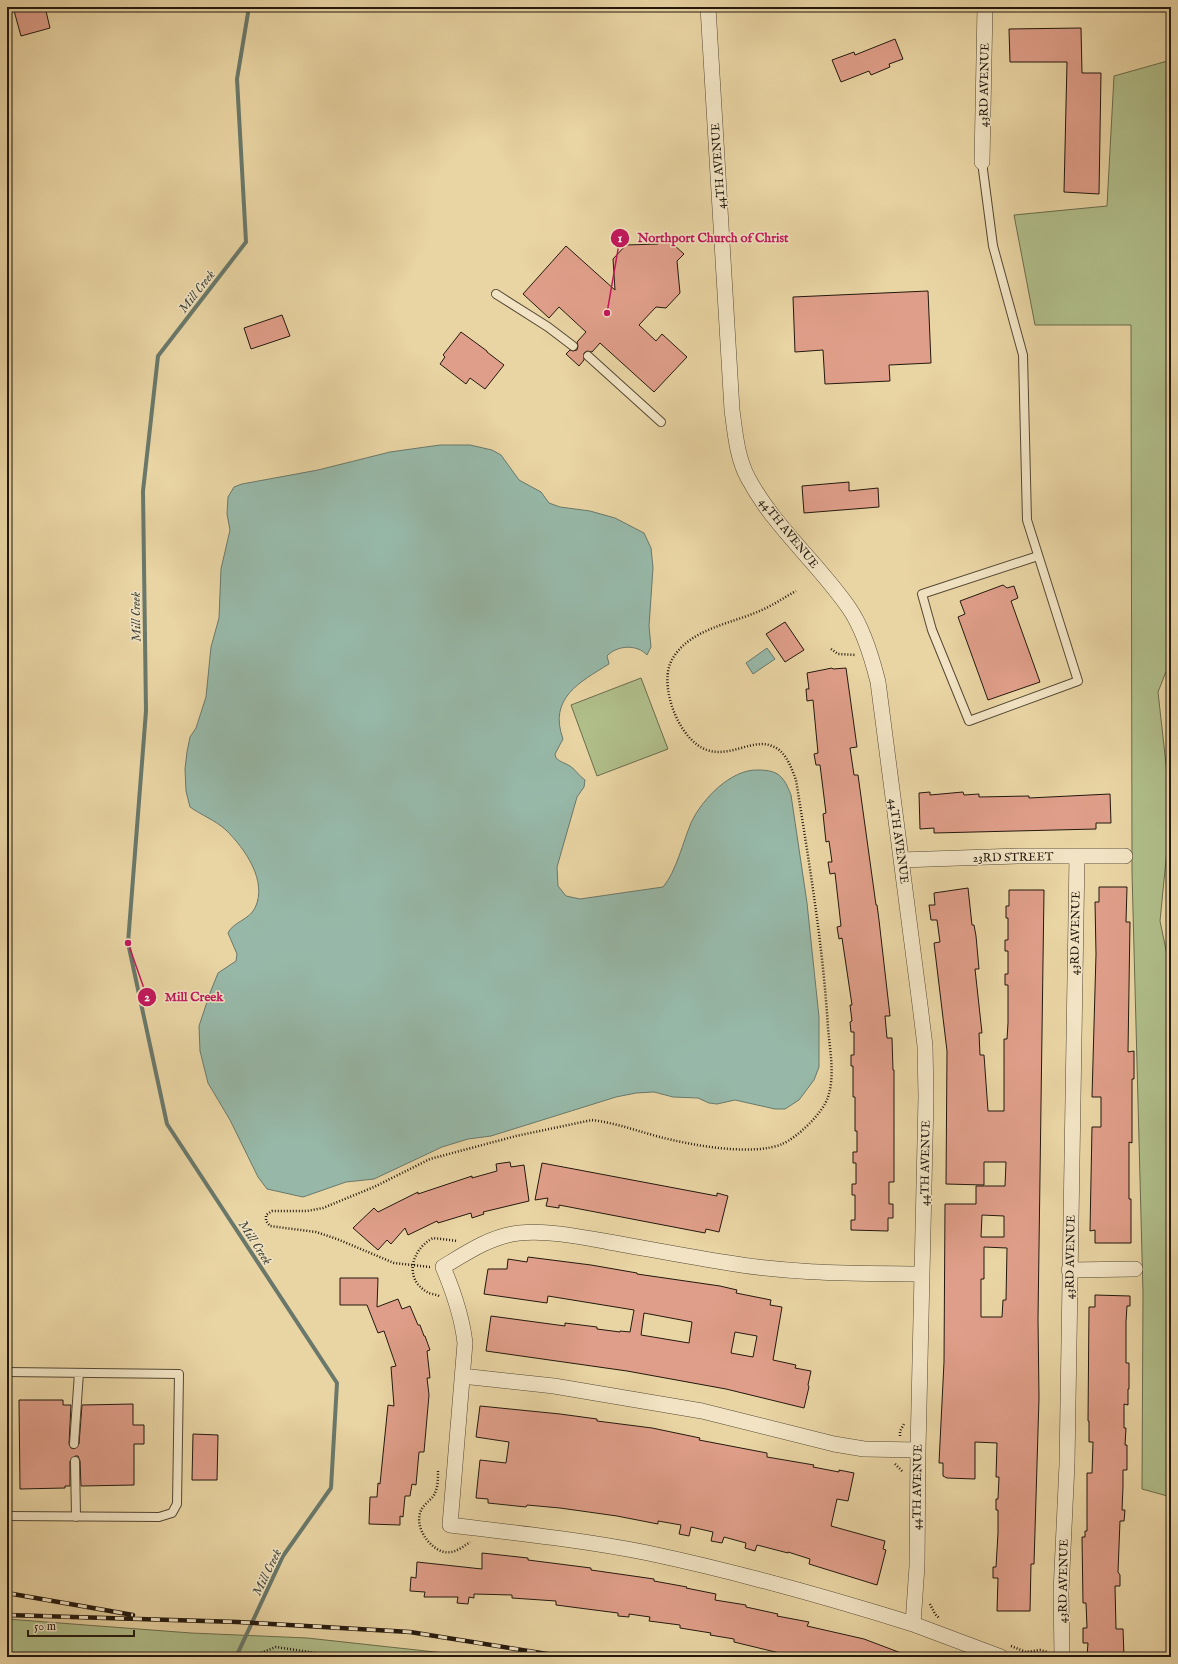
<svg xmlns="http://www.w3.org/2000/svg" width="1178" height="1664" viewBox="0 0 1178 1664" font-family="'IM FELL English',serif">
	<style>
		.green { fill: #b0be8a; stroke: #6a6c4c }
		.water { fill: #97b8a8; stroke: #69786a }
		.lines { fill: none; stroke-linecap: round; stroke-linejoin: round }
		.stream { stroke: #69786a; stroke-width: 4 }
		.building { fill: #df9e89; stroke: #23190e; fill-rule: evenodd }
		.service-casing { stroke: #544833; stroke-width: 10 }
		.minor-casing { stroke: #544833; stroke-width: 16 }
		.path { stroke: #23190e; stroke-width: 2.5; stroke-dasharray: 1 2; stroke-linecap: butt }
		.service { stroke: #f1e3c3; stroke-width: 8 }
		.minor { stroke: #f1e3c3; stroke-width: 15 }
		.rail-casing { stroke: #23190e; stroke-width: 4.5 }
		.rail { stroke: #f1e3c3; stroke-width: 3; stroke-dasharray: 9; stroke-linecap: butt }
		.labels { text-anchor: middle; stroke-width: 3; stroke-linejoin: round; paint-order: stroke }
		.street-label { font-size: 12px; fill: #23190e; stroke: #f1e3c3 }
		.water-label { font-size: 13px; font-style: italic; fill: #46493c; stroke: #f1e3c3 }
		.leader { fill: none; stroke: #c2185b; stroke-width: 1.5 }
		.callout-dot { fill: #c2185b; stroke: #f1e3c3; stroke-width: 1.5 }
		.mark-label { font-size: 12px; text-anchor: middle; font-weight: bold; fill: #fff }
		.callout-label { font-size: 13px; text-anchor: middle; font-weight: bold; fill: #c2185b; stroke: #f1e3c3; stroke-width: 3; stroke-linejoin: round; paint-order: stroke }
	</style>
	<rect width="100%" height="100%" fill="#e9d4a3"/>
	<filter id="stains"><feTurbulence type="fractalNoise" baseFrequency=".005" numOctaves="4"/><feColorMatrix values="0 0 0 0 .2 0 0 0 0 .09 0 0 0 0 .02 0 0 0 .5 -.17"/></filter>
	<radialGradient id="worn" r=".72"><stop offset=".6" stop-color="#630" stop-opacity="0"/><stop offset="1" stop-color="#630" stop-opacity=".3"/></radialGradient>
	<path class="green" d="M1171,60V659L1158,692L1171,809L1160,921L1171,974V1497L1142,1489L1143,1293L1132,872L1131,325H1035L1014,215L1107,206L1114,76Z
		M641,678L668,749L597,776L571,705Z
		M7,1619L191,1633L307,1638L481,1657H7Z"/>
	<path class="water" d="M440,445H470L492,450L501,455L519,480L541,492L549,503L560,507L590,511L615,518L644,533L651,548L653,568L649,626L651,647L647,655C637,644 617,645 607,656L609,664C580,682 548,698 563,739L555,754L556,758C560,762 565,763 570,766C576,770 579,776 585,780L584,787L577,797L557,867L558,886L566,896L580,899L663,887C676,872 683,842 691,823C702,799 731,769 758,770C779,770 784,777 791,795L807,903L819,1017V1067L814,1080L799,1100L785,1109H775L735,1100L717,1104L709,1103L698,1098L673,1097L654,1092L636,1093L616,1097L491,1136L468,1139L442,1147L374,1179L346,1182L303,1197L267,1189L258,1177L230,1120L208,1083L200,1051L199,1026L210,993L218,973L236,961L237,954L228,933C233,922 249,920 255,908C268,881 245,849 226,830C215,820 201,815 190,807L186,791L185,769L187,752L190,737L196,728L206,697L211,647L219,618L221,569L230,530L227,514L228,497L234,487L242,484L318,470L390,452Z
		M767,648L775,659L753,674L746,663Z"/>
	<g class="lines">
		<path class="stream" d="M236,1657L283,1556L331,1488L337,1383L167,1124L128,943L146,711L143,491L158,356L246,242L237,79L249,7"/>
	</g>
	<path class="building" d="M13,7H45L50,28L21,36Z
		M1081,28L1082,73H1101L1099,194L1064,192L1067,62H1010L1009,29Z
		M895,39L903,59L889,64L890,67L871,75L869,71L841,82L832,60L854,52L855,55Z
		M665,237L684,254L677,261L680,293L666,308L656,307L639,325L656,341L662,334L687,357L654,392L600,343L592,352L587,351L584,353V360L579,366L566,354L570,350L573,351L577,350L578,346L577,342L586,332L559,307L549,318L523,294L566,246L615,290L613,259L626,245L658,244Z
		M928,291L931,363L889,365L890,381L825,384L823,350L795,352L793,297Z
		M282,315L290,336L251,349L244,328Z
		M461,332L487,351V352L504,365L485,389L470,378L466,384L440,364L445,357L443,355Z
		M849,482V491L878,488L879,507L804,513L802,486Z
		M1003,585L1007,588L1014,586L1018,598L1011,601L1040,682L988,700L958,617L965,614L960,601Z
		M785,622L804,650L785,662L766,634Z
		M832,668L833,669L846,668L857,747L850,748L854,775H858L876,905H877L879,920L890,1016H885L887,1038H892L893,1070H894V1182H889V1204H893V1218H888V1231L851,1230V1220H855V1195H852V1184H856V1163H853V1152H857V1131H855V1097H853V1066H851V1055H854V1032H851L850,1022L852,1021L850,1005H852L842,938L839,939L837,927L841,926L835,873L830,874L828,862H832L829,841L826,842L823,814L826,813L820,765H816L814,754L818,753L813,700L807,701L806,689H809L807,673Z
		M930,792V795L963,792L964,795L979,794V797L1029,796V798L1110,794L1111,823H1096V829L934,833V828L920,829L919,793Z
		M1099,887H1127L1126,922H1130L1128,1052L1134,1051V1079H1132V1143L1129,1142V1199H1131V1243H1095V1230L1090,1231L1092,1127H1101V1097H1092L1096,954L1095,902H1099Z
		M968,888L972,925H974L976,936L979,969H975L982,1033H979L980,1055H984L988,1111H1004V1039H1007L1008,1023V985H1005V974H1008V951H1005V940H1008V918H1006V906H1009V890H1044L1038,1319L1039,1398L1034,1564H1031L1030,1611H997L998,1578H993V1567H996L998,1533V1510H996V1499H998L999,1477H996L997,1443L975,1442V1479L947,1478L943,1476V1463H939L944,1362L945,1204H976V1186H1005L1006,1162H984V1185L946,1184L947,1051L934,943L940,942L937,920H931L929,905H935L934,893ZM982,1215L1004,1216V1237H981ZM984,1247L1007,1248L1006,1300H1003L1002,1317H981V1279H984Z
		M510,1162L511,1167L524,1165L529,1201L483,1212L484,1214L472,1218L471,1213L438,1223L437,1221L408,1235L405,1228L391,1244L387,1240L378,1250L353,1228L374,1208L378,1212L418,1192V1194L472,1176V1178L497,1171L496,1164Z
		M542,1163L717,1196V1193L728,1196L719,1232L706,1229L705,1233L559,1205V1208L546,1206L548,1198L535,1200Z
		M528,1257L591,1265L637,1273V1274L720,1286L737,1290L736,1293L771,1300L770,1305L782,1307L773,1360L796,1365L795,1368L811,1371L808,1385L809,1387L804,1408L726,1389L627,1371L486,1351L491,1316L565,1326V1323L597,1327V1329L620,1332V1331L630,1332L634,1310L548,1296L547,1303L484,1294L488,1269H507L508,1259L527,1262ZM644,1313L692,1322L689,1343L641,1335ZM735,1332L757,1336L753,1357L731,1353Z
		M340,1278H378L377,1307L398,1299L402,1309L410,1306L418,1325H420L424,1336H425L430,1350L427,1351L430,1378H427L429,1395L424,1452H419L416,1485L412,1484L410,1496H405L403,1517L400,1516V1525L369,1524L370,1497H377L378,1483L380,1484L388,1405L394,1406L391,1367L396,1366L384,1331L378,1333L367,1305H340Z
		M1095,1295L1130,1296V1306H1127L1126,1322V1363H1129V1389H1128V1405L1124,1404V1428H1126L1125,1445H1127V1470H1123V1487L1122,1510H1125L1124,1521H1120L1118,1572L1120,1575V1586H1115L1116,1629H1123L1124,1657L1087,1656L1088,1643H1083V1628H1087L1086,1603H1083L1082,1537H1085V1531H1087V1473H1092L1093,1442H1089V1421H1088L1089,1307H1095Z
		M19,1400H63V1405H71L69,1444L71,1448L74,1449L79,1444L82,1405L133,1404V1425H144V1444H134V1485L81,1486L80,1461L78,1456H75L70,1461V1486H65V1488L20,1489Z
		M480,1406L560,1414L597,1419V1421L652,1428L700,1438L699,1440L767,1453V1457L814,1465L813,1467L839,1472V1470L854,1473L848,1501L837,1499L831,1526L885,1541L883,1549L886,1550L877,1585L809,1564L810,1559L788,1552V1553L757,1545L755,1551L745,1548L746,1543L724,1537L722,1543L711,1541L713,1532L691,1527L689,1536L679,1534L681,1525L658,1521V1524L617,1516L560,1508L527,1505L526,1507L488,1503V1499L476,1498L480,1460L506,1463L509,1442L476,1437Z
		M193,1434L218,1435L217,1480H192Z
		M482,1553L528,1558V1560L591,1568V1570L654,1579V1581L687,1587L686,1588L716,1594L715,1600L746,1605V1607L778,1614L777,1616L809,1622L807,1626L864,1639L909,1656V1657H796L734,1642V1639L710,1635L711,1633L680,1628V1625L649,1621L650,1617L629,1614V1617L618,1616V1613L556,1605V1601L512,1598V1595L474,1594V1598L469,1597L468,1604L457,1603L458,1597H424L425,1592L410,1591L411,1577L416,1578L417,1562L482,1569Z"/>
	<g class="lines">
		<defs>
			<path id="service" d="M982,162L993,246L1023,355L1027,520L1078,681L969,721L932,630L922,594L1038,556
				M496,294L548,327L573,346
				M588,356L661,422
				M7,1372L179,1374L177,1504L172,1513L159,1517L7,1516
				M74,1444L79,1373
				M75,1461L76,1517"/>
			<path id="minor" d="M708,7L732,410C735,432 737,458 748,478C774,527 818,563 849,608C863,628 872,658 878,682L920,1005L925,1046L926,1097L918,1450L917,1566L913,1624L1001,1657
				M982,162L985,7
				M901,860L1019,856H1125
				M1069,1270L1135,1269
				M462,1376L554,1386L702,1411L834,1444L864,1449L918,1450
				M913,1624C826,1597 738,1572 648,1553C583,1540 516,1533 450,1525L465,1343C462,1316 454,1293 443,1267C466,1253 491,1236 519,1233C549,1230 581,1237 609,1242C649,1249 689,1257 729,1263C793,1274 857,1273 922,1274
				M1062,1657L1061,1592L1067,1464L1077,856"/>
		</defs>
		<use href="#service" class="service-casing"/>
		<use href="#minor" class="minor-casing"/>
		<path class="path" d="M831,649L838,654L856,655
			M430,1267L394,1263L337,1239L316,1232L270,1226L266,1221V1215L272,1211H307L323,1208L374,1187L430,1159L516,1136L592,1120C616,1123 637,1131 660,1137C691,1145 736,1153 768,1148C772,1147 778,1146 782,1144C797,1138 823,1113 828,1097C835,1076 830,1051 828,1028C823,945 809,862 796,780C791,767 786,751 772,746C753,738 730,758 707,750C680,741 660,690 670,664C673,656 680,648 686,643C709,625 739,621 764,609C775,604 785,597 796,591
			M439,1296C435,1294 430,1294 427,1292C403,1278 412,1249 433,1238L458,1241
			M900,1436V1431L904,1424
			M895,1464L903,1472
			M438,1471C438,1478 438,1487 435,1493C433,1498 427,1502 423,1507C413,1521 424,1541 437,1549C450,1557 460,1549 470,1542
			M930,1604L935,1614L939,1618
			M1011,1646L1026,1652L1040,1650L1048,1652
			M250,1657L276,1647L343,1657"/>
		<use href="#service" class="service"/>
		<use href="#minor" class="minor"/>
		<defs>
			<path id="rail" d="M7,1593L133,1615
				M7,1615L238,1622L410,1632L566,1657"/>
		</defs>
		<use href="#rail" class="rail-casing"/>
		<use href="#rail" class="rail"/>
	</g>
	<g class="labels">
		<g class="street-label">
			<text transform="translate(984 85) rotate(-89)" y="4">43RD AVENUE</text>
			<text transform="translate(718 166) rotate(-94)" y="4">44TH AVENUE</text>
			<text transform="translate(789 533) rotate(51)" y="4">44TH AVENUE</text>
			<text transform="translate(899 841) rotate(82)" y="4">44TH AVENUE</text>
			<text transform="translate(1013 857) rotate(-1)" y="4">23RD STREET</text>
			<text transform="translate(1075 933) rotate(-89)" y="4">43RD AVENUE</text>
			<text transform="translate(925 1163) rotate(-89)" y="4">44TH AVENUE</text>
			<text transform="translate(1070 1257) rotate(-89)" y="4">43RD AVENUE</text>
			<text transform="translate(917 1487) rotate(-89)" y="4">44TH AVENUE</text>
			<text transform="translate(1063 1581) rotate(-89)" y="4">43RD AVENUE</text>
		</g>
		<g class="water-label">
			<text transform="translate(196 291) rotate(-52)" y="5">Mill Creek</text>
			<text transform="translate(135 617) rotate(-91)" y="5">Mill Creek</text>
			<text transform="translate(256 1242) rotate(57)" y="5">Mill Creek</text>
			<text transform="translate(266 1572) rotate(-64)" y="5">Mill Creek</text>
		</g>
	</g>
	<path class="leader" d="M607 313L620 238M128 943L147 997"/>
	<g class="callout-dot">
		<circle cx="607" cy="313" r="4"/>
		<circle cx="128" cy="943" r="4"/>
		<circle cx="620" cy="238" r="10"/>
		<circle cx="147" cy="997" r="10"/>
	</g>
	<g class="mark-label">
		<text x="620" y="242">1</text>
		<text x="147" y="1001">2</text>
	</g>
	<g class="callout-label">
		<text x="713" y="242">Northport Church of Christ</text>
		<text x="194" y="1001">Mill Creek</text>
	</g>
	<rect width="1178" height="1664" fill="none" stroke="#e9d4a3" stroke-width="24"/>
	<rect x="8" y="8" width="1162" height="1648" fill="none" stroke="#23190e" stroke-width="2"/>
	<rect x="12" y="12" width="1154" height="1640" fill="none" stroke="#23190e"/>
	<path d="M28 1630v6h106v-6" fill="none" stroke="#23190e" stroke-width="2"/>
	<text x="34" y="1630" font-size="12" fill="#23190e" stroke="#f1e3c3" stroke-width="3" paint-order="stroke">50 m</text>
	<rect width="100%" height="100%" filter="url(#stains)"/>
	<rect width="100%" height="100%" fill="url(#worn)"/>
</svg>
